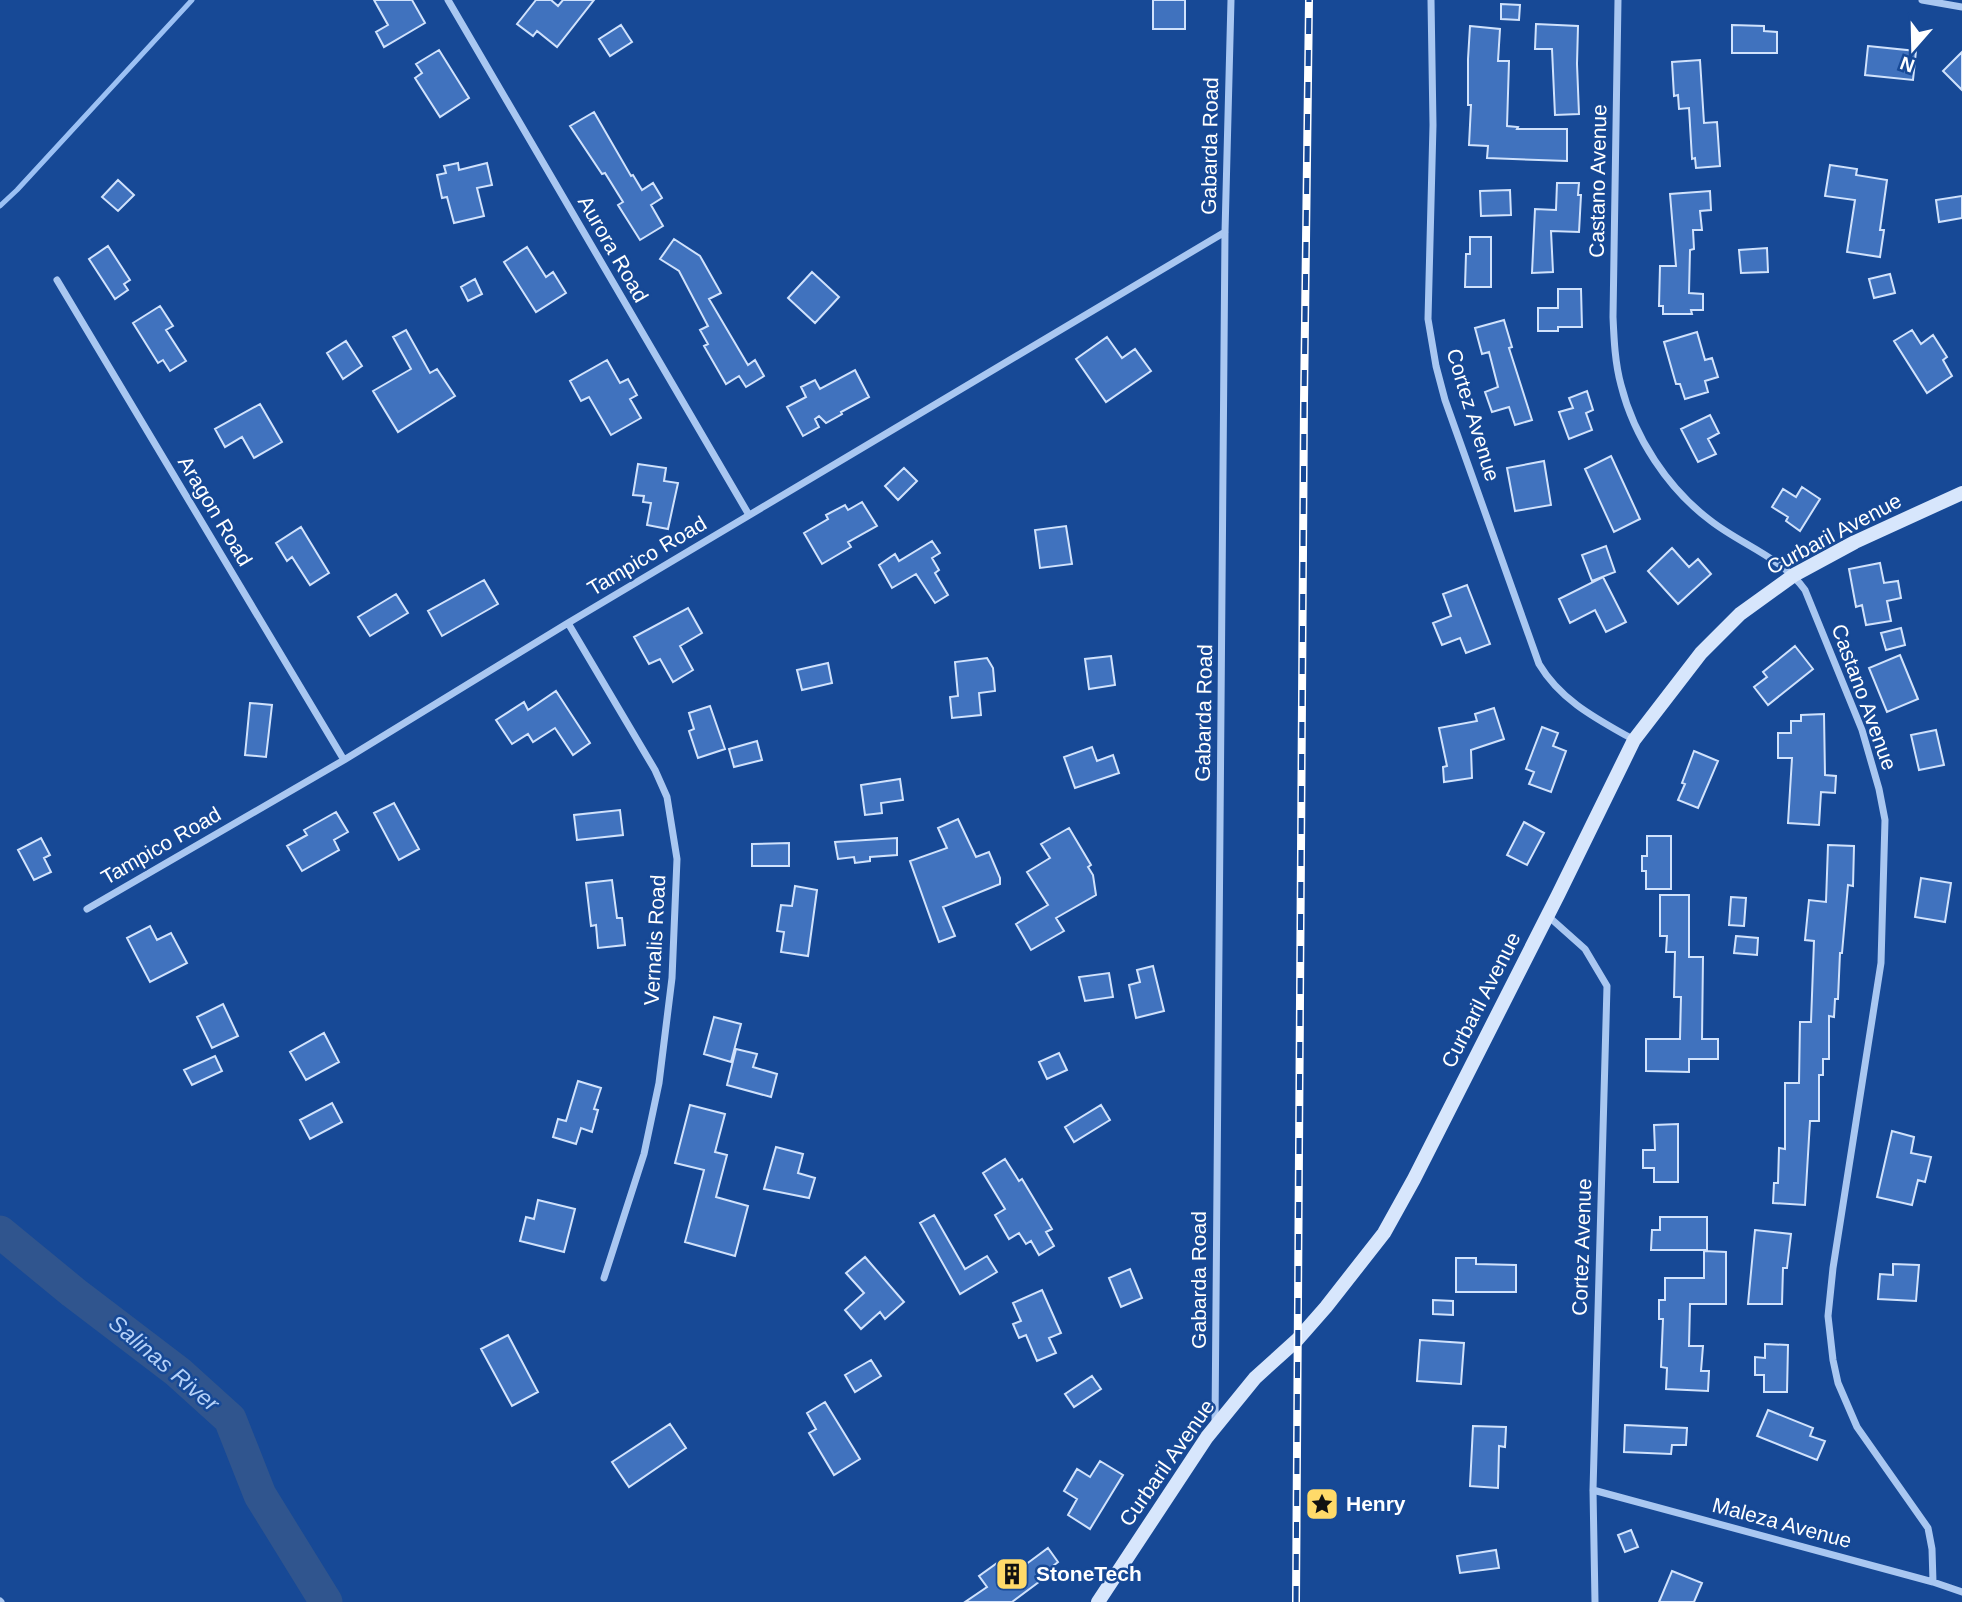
<svg xmlns="http://www.w3.org/2000/svg" width="1962" height="1602" viewBox="0 0 1962 1602" font-family="Arial,sans-serif">
	<style>
		.lines { fill: none; stroke-linecap: round; stroke-linejoin: round }
		.stream { stroke: #9cc1f4; stroke-width: 5 }
		.river { stroke: #30558e; stroke-width: 33 }
		.building { fill: #4072be; stroke: #d0e2fc; stroke-width: 2 }
		.street { stroke: #a9c7f1; stroke-width: 7 }
		.secondary { stroke: #d7e6fc; stroke-width: 14 }
		.rail-casing { stroke: #fff; stroke-width: 8 }
		.rail { stroke: #174996; stroke-width: 5; stroke-dasharray: 16; stroke-linecap: butt }
		.labels { text-anchor: middle; stroke-width: 5; stroke-linejoin: round; paint-order: stroke }
		.street-label { font-size: 21px; fill: #fff; stroke: #174996 }
		.poi-label { font-size: 21px; font-weight: bold; fill: #fff; stroke: #174996; text-anchor: start }
		.water-label { font-size: 23px; font-style: italic; fill: #b5d1f8; stroke: #174996 }
	</style>
	<rect width="100%" height="100%" fill="#174996"/>
	<g class="lines">
		<path class="stream" d="M0,206L17,190L192,0"/>
		<path class="river" d="M0,1232L73,1292L178,1372L230,1419L260,1495L326,1602"/>
	</g>
	<path class="building" d="M374,0H412L425,23L384,47L376,32L388,25Z
		M536,0H551L558,6L563,0H594L557,47L537,31L533,36L517,24Z
		M1153,0H1185V29H1153Z
		M1501,4L1520,5L1519,20L1501,19Z
		M1536,24L1578,26L1577,64L1579,114L1555,115L1552,49H1535Z
		M621,25L632,42L610,56L599,39Z
		M1732,25L1764,26V31L1777,32V53H1732Z
		M1470,26L1500,29L1498,61H1509L1507,126L1518,127L1517,129H1567V161L1487,158L1488,146L1469,145L1471,105H1468V59Z
		M1868,46L1916,51L1913,80L1865,75Z
		M439,50L469,98L440,117L415,78L422,73L416,64Z
		M1962,52V90L1943,71Z
		M1700,60L1704,123L1717,122L1720,166L1696,168L1695,158L1692,159L1689,108L1679,109L1678,95L1674,96L1672,62Z
		M594,112L631,176L633,175L642,190L653,183L662,198L651,205L663,226L640,240L618,205L623,202L605,173L602,174L570,126Z
		M458,163L459,170L487,163L492,185L477,188L484,216L454,223L447,197L442,198L437,175L446,173L444,166Z
		M1830,165L1857,169L1856,175L1887,180L1880,230H1884L1880,257L1847,252L1855,200L1825,196Z
		M118,180L134,195L118,211L102,197Z
		M1557,183H1579L1578,195H1581L1579,232L1551,231L1553,272L1532,273L1535,209L1556,210Z
		M1510,190L1511,215L1481,216L1480,191Z
		M1710,191L1711,210L1700,211L1702,230H1693L1694,249L1690,250L1689,293L1703,294V310H1691L1692,314H1663V306H1659L1660,266H1676L1670,194Z
		M1962,196V218L1939,222L1936,200Z
		M1470,237H1491V287H1465L1466,254H1470Z
		M674,239L700,256L721,293L709,299L748,365L755,360L764,376L746,387L739,376L726,384L704,346L708,344L700,330L708,326L679,271L660,259Z
		M108,246L130,280L124,284L128,290L115,299L89,259Z
		M527,247L546,277L553,272L566,293L536,312L504,262Z
		M1767,248L1768,272L1741,273L1739,250Z
		M812,272L839,297L815,323L788,298Z
		M1890,274L1895,293L1874,298L1869,279Z
		M475,279L482,294L468,301L461,287Z
		M1558,289H1581L1582,327H1558V331H1538V308H1558Z
		M160,306L173,326L166,330L186,361L170,371L163,360L158,363L133,323Z
		M1504,320L1512,347L1509,348L1532,420L1515,425L1509,407L1492,412L1485,392L1498,387L1489,352L1482,354L1475,328Z
		M406,330L430,373L437,369L455,396L398,432L373,391L411,369L393,337Z
		M1912,330L1921,344L1933,335L1947,357L1943,360L1952,376L1927,393L1894,341Z
		M1697,332L1705,360L1712,358L1718,377L1705,381L1708,392L1685,399L1680,384H1676L1664,342Z
		M1107,337L1122,358L1135,349L1151,371L1106,402L1076,359Z
		M346,341L362,366L343,379L327,353Z
		M607,360L620,383L628,379L637,395L630,399L641,418L611,435L589,397L581,401L570,381Z
		M855,370L869,397L841,412L842,414L826,423L819,416L815,419L819,427L803,436L787,407L806,397L801,387L815,380L820,389Z
		M1587,391L1593,410L1586,413L1592,430L1569,439L1559,412L1573,408L1569,398Z
		M260,404L282,442L254,458L242,437L225,447L215,429Z
		M1710,415L1719,433L1708,439L1716,454L1698,462L1681,429Z
		M1611,456L1640,519L1614,532L1585,469Z
		M1544,461L1551,505L1515,511L1507,468Z
		M638,464L666,468L664,481L678,483L668,529L647,525L651,503L643,502L644,496L633,495Z
		M904,468L917,481L898,500L885,486Z
		M1802,487L1820,499L1800,531L1786,521L1788,517L1772,507L1783,489L1796,497Z
		M862,502L877,526L848,542L851,547L822,564L804,533L828,519L826,515L845,505L848,510Z
		M1066,526L1072,564L1040,568L1035,530Z
		M301,527L329,573L310,585L292,557L287,561L276,543Z
		M932,541L940,553L932,558L939,570L935,573L948,595L935,603L916,574L892,588L879,565L895,554L899,561Z
		M1606,546L1615,572L1592,581L1582,555Z
		M1672,548L1689,567L1698,559L1711,574L1678,604L1648,571Z
		M1880,563L1884,583L1898,581L1901,598L1887,601L1891,621L1866,625L1862,605L1856,607L1849,569Z
		M1603,577L1626,622L1606,632L1595,610L1570,623L1559,599Z
		M484,580L498,604L442,636L428,611Z
		M1467,585L1490,644L1466,653L1460,638L1442,645L1433,623L1451,616L1443,594Z
		M396,594L408,613L370,636L358,617Z
		M688,608L702,633L680,646L693,670L673,682L660,659L649,664L634,637Z
		M1901,628L1905,645L1886,650L1881,633Z
		M1795,646L1813,669L1768,705L1754,687L1767,677L1763,672Z
		M1900,655L1918,699L1887,712L1869,668Z
		M1111,656L1115,685L1089,689L1085,659Z
		M987,658L993,668L995,691L979,693L981,715L952,718L950,697L958,696L955,662Z
		M828,663L832,683L802,690L797,670Z
		M556,691L590,743L573,755L555,728L533,742L528,734L512,744L496,720L524,702L528,710Z
		M250,703L272,705L266,757L245,755Z
		M710,706L725,749L698,758L689,731L694,729L689,713Z
		M1494,708L1504,739L1471,750L1472,778L1444,782L1443,767L1447,766L1439,728L1477,721L1475,714Z
		M1824,714L1825,775L1836,776L1835,793L1821,792L1819,825L1788,823L1792,758H1778V733H1791V721H1801V715Z
		M1542,727L1558,733L1553,746L1566,751L1551,792L1529,784L1534,772L1526,769Z
		M1936,730L1944,765L1919,770L1911,735Z
		M757,741L762,760L734,767L729,749Z
		M1092,747L1097,761L1113,755L1119,773L1075,788L1064,757Z
		M1694,751L1718,761L1698,808L1678,800L1685,784L1682,783Z
		M900,779L903,800L881,803L882,813L865,815L861,785Z
		M394,803L419,849L399,860L374,813Z
		M620,810L623,835L577,840L574,815Z
		M336,812L348,832L334,840L339,850L302,871L287,846L307,835L304,830Z
		M958,819L976,857L989,852L1000,878V884L943,907L955,936L939,942L910,861L947,848L938,828Z
		M1524,822L1544,833L1527,865L1507,855Z
		M1069,828L1091,865L1088,867L1093,875L1096,895L1056,918L1064,931L1031,950L1016,924L1048,905L1027,872L1050,858L1041,844Z
		M1647,836H1671V889H1646V871H1642V856H1647Z
		M41,838L50,855L44,858L51,872L34,880L18,850Z
		M897,838V855L870,857V861L855,863L854,857L838,859L835,842Z
		M789,843V866H752V844Z
		M1828,845L1854,846L1853,886L1848,885L1842,953H1840L1838,999H1835L1834,1017L1829,1016V1059H1823V1075H1819V1121H1810L1805,1205L1773,1203L1774,1183H1778L1779,1148L1785,1149V1083H1799L1800,1022H1811L1814,941L1805,940L1809,900L1826,902Z
		M1921,878L1951,883L1945,922L1915,917Z
		M612,880L617,918H622L625,945L598,948L596,925L591,926L586,883Z
		M795,886L817,890L808,956L781,952L784,932L777,931L781,905L792,906Z
		M1660,895H1689V957H1703L1702,1039H1718V1059H1689V1072L1646,1071V1039H1680L1681,997H1674L1675,952H1666L1667,936H1660Z
		M1731,897L1746,898L1744,926L1729,925Z
		M150,926L157,940L171,933L187,963L150,982L127,938Z
		M1736,936L1758,938L1757,955L1734,953Z
		M1153,966L1164,1011L1136,1018L1129,985L1140,982L1137,970Z
		M1109,973L1113,997L1085,1001L1079,977Z
		M223,1004L238,1036L212,1048L197,1017Z
		M714,1017L741,1024L731,1062L704,1054Z
		M324,1033L339,1062L306,1080L290,1052Z
		M736,1049L757,1054L753,1067L777,1074L771,1097L727,1085Z
		M1059,1053L1067,1070L1047,1079L1039,1062Z
		M215,1056L222,1071L192,1085L184,1070Z
		M578,1081L601,1088L594,1109L598,1110L592,1132L581,1128L576,1144L553,1137L558,1119L566,1121Z
		M332,1103L342,1122L310,1139L300,1120Z
		M690,1105L725,1114L715,1152L727,1155L716,1197L748,1206L735,1256L685,1242L704,1170L675,1163Z
		M1101,1105L1110,1120L1074,1142L1065,1127Z
		M1678,1124V1182H1654V1168H1643V1150H1655L1654,1125Z
		M1892,1131L1914,1137L1911,1153L1931,1157L1925,1182L1918,1180L1912,1205L1877,1197Z
		M776,1147L803,1154L798,1173L815,1178L809,1198L764,1189Z
		M1005,1159L1019,1181L1022,1179L1052,1229L1046,1232L1054,1246L1039,1255L1031,1241L1026,1244L1019,1233L1009,1239L995,1215L1005,1209L983,1173Z
		M538,1200L575,1209L564,1252L520,1241L526,1217L534,1219Z
		M934,1215L965,1269L987,1256L997,1272L960,1294L920,1223Z
		M1660,1217H1707V1250H1651L1652,1230H1660Z
		M1755,1230L1791,1234L1787,1268H1783L1782,1304H1748Z
		M1704,1251L1726,1252V1304H1690L1689,1346H1703L1701,1371H1709L1708,1391L1666,1389L1667,1368L1661,1367L1663,1319H1659V1300H1665V1278H1704Z
		M865,1257L904,1302L885,1319L880,1312L861,1329L845,1310L864,1293L846,1273Z
		M1456,1258H1476V1264L1516,1265V1292H1456Z
		M1893,1264L1919,1265L1916,1301L1878,1299L1880,1274L1893,1275Z
		M1130,1269L1142,1298L1121,1307L1109,1278Z
		M1042,1290L1061,1333L1049,1338L1056,1353L1037,1361L1026,1335L1019,1338L1013,1324L1021,1321L1013,1303Z
		M1433,1300L1453,1301V1315L1433,1314Z
		M508,1335L538,1392L512,1406L481,1349Z
		M1420,1340L1464,1343L1461,1384L1417,1381Z
		M1765,1344L1788,1345L1787,1392H1764V1375H1755V1357L1765,1358Z
		M871,1360L881,1376L855,1392L845,1375Z
		M1092,1376L1101,1389L1074,1407L1065,1394Z
		M825,1402L860,1459L834,1475L809,1433L816,1429L807,1413Z
		M1768,1410L1813,1428L1810,1436L1825,1441L1817,1460L1757,1436Z
		M670,1424L686,1448L629,1487L612,1462Z
		M1625,1425L1687,1428L1686,1445H1672L1671,1454L1624,1452Z
		M1473,1426L1506,1427L1505,1447L1499,1446L1498,1488L1470,1486Z
		M1100,1461L1123,1475L1090,1529L1068,1515L1077,1499L1064,1491L1077,1469L1090,1477Z
		M1631,1530L1638,1547L1625,1552L1618,1535Z
		M1048,1548L1058,1562L1053,1566L1055,1570L1012,1602H965L987,1587L979,1576L1000,1561L1006,1569L1016,1562L1021,1568Z
		M1496,1550L1499,1568L1460,1573L1457,1556Z
		M1672,1571L1702,1583L1694,1602H1659Z"/>
	<g class="lines">
		<path class="street" d="M448,0L749,515
			M1431,0L1433,125L1428,319L1436,366L1445,400L1539,664C1561,701 1597,719 1634,740
			M1618,0L1613,317C1614,340 1615,363 1621,385C1634,437 1668,489 1711,521C1742,545 1781,557 1805,590L1862,730L1879,789L1885,820L1881,963L1833,1268L1828,1316L1833,1360L1838,1383L1857,1427L1928,1528L1932,1549L1933,1582
			M1922,0L1962,7
			M57,280L344,760
			M568,623L655,770L667,797L677,859L672,978L659,1083L644,1154L604,1278
			M87,909L344,760L568,623L1225,232
			M1548,916L1585,949L1607,986L1593,1490L1595,1602
			M1215,1424L1225,232L1231,0
			M1593,1490L1933,1582L1962,1592
			M0,1601L1,1602"/>
		<path class="secondary" d="M1098,1602L1207,1437L1255,1378L1297,1340L1326,1307L1384,1233L1414,1179L1558,895L1634,740L1701,653L1740,614L1794,575L1855,542L1962,493"/>
		<defs>
			<path id="rail" d="M1296,1602L1304,402L1309,0"/>
		</defs>
		<use href="#rail" class="rail-casing"/>
		<use href="#rail" class="rail"/>
	</g>
	<defs>
		<symbol id="sight-square" viewBox="-11 -11 22 22"><rect x="-9" y="-9" width="18" height="18" rx="4" fill="#ffda69" stroke="#174996"/><path d="M0-6L1.8-2.2L6-1.7L2.9 1.2L3.7 5.4L0 3.3L-3.7 5.4L-2.9 1.2L-6-1.7L-1.8-2.2Z" fill="#111"/></symbol>
		<symbol id="building-square" viewBox="-11 -11 22 22"><rect x="-9" y="-9" width="18" height="18" rx="4" fill="#ffda69" stroke="#174996"/><path d="M-4-6H4V6H1V3H-1V6H-4ZM-2.5-4.3h1.7v1.8h-1.7ZM.8-4.3h1.7v1.8H.8ZM-2.5-1h1.7V.8h-1.7ZM.8-1h1.7V.8H.8Z" fill="#111"/></symbol>
	</defs>
	<g fill-rule="evenodd">
		<use href="#sight-square" x="1303" y="1485" width="38" height="38"/>
		<use href="#building-square" x="993" y="1555" width="38" height="38"/>
	</g>
	<g class="labels">
		<g class="street-label">
			<text transform="translate(1210 146) rotate(-89)" y="7">Gabarda Road</text>
			<text transform="translate(1598 181) rotate(-89)" y="7">Castano Avenue</text>
			<text transform="translate(613 249) rotate(60)" y="7">Aurora Road</text>
			<text transform="translate(1473 415) rotate(73)" y="7">Cortez Avenue</text>
			<text transform="translate(215 511) rotate(59)" y="7">Aragon Road</text>
			<text transform="translate(1834 534) rotate(-28)" y="7">Curbaril Avenue</text>
			<text transform="translate(647 556) rotate(-31)" y="7">Tampico Road</text>
			<text transform="translate(1864 697) rotate(70)" y="7">Castano Avenue</text>
			<text transform="translate(1204 713) rotate(-89)" y="7">Gabarda Road</text>
			<text transform="translate(161 846) rotate(-30)" y="7">Tampico Road</text>
			<text transform="translate(655 940) rotate(-87)" y="7">Vernalis Road</text>
			<text transform="translate(1481 1000) rotate(-63)" y="7">Curbaril Avenue</text>
			<text transform="translate(1582 1247) rotate(-88)" y="7">Cortez Avenue</text>
			<text transform="translate(1199 1280) rotate(-90)" y="7">Gabarda Road</text>
			<text transform="translate(1167 1463) rotate(-55)" y="7">Curbaril Avenue</text>
			<text transform="translate(1782 1523) rotate(15)" y="7">Maleza Avenue</text>
		</g>
		<g class="poi-label">
			<text x="1346" y="1511">Henry</text>
			<text x="1036" y="1581">StoneTech</text>
		</g>
		<g class="water-label">
			<text transform="translate(164 1363) rotate(40)" y="8">Salinas River</text>
		</g>
	</g>
	<g transform="translate(1913 49) rotate(200)" stroke="#174996" stroke-width="5" paint-order="stroke">
	<path d="M0-5L12 26L0 18L-12 26Z" fill="#ffffff"/>
	<text y="-10" font-size="19" font-weight="bold" text-anchor="middle" fill="#ffffff">N</text>
	</g>
</svg>
